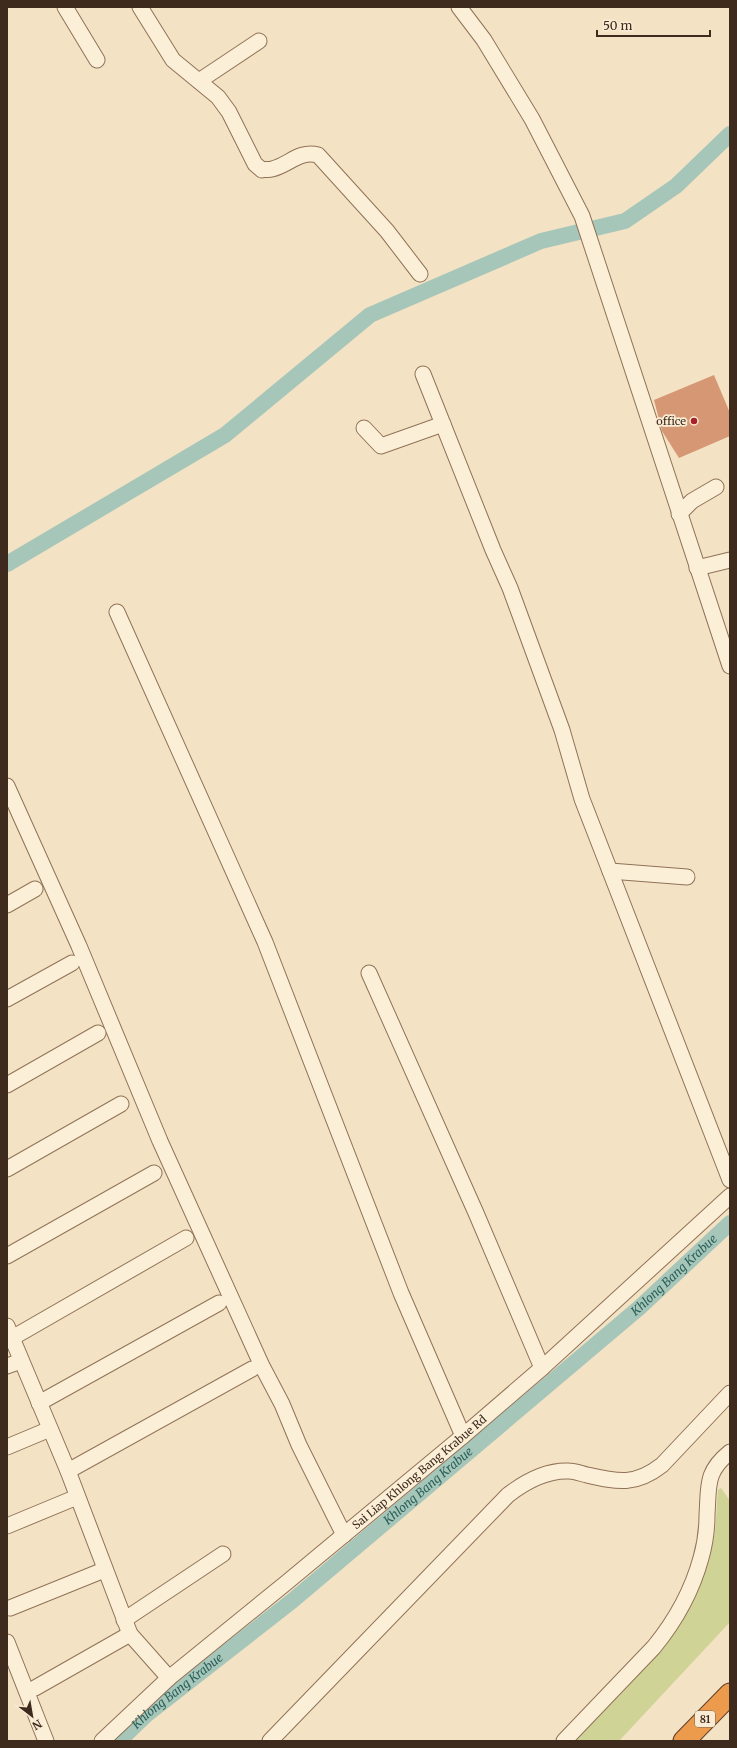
<svg xmlns="http://www.w3.org/2000/svg" width="737" height="1748" viewBox="0 0 737 1748" font-family="Merriweather,serif">
	<style>
		.green { fill: #d0d396 }
		.lines { fill: none; stroke-linecap: round; stroke-linejoin: round }
		.canal { stroke: #a6c6ba; stroke-width: 16 }
		.building { fill: #d69775 }
		.minor-casing { stroke: #907257; stroke-width: 17 }
		.highway-casing { stroke: #5e402c; stroke-width: 23 }
		.minor { stroke: #fcefd8; stroke-width: 15 }
		.highway { stroke: #ec9a4b; stroke-width: 21 }
		.poi-dot { fill: #a7202a; stroke: #faecd4; stroke-width: 1.5 }
		.labels { text-anchor: middle; stroke-width: 3.5; stroke-linejoin: round; paint-order: stroke }
		.shield { fill: #faecd4; stroke: #776554; stroke-width: 1 }
		.shield-label { font-size: 10px; font-weight: bold; fill: #3f2b1d }
		.poi-label { font-size: 11px; fill: #3f2b1d; stroke: #faecd4; text-anchor: end }
		.street-label { font-size: 11px; fill: #3f2b1d; stroke: #faecd4 }
		.water-label { font-size: 12px; font-style: italic; fill: #2b6059; stroke: #faecd4 }
	</style>
	<rect width="100%" height="100%" fill="#f3e2c3"/>
	<path class="green" d="M721,1488L730,1501V1622L619,1741H575C632,1681 693,1631 712,1547C717,1528 716,1509 718,1490Z"/>
	<g class="lines">
		<g class="canal">
			<path d="M7,564L225,435L370,315L541,241L625,221L676,186L730,134"/>
			<path id="s1" d="M119,1741L146,1715L292,1601L639,1308L730,1223"/>
		</g>
	</g>
	<path class="building" d="M714,375L730,413V436L679,458L662,431L654,400Z"/>
	<g class="lines">
		<defs>
			<g id="minor">
				<path d="M65,7L97,60"/>
				<path d="M140,7L173,60L218,97L229,112L255,164L262,170C265,169 269,170 272,169C289,165 299,150 318,155L387,231L420,274"/>
				<path d="M459,7L484,40L532,119L582,216L730,666"/>
				<path d="M199,81L259,41"/>
				<path d="M423,374L493,550L510,588L562,730L582,799L730,1180"/>
				<path d="M364,428L381,446L443,424"/>
				<path d="M679,514L692,501L716,487"/>
				<path d="M697,568L730,560"/>
				<path d="M117,612L265,942L401,1293L463,1436"/>
				<path d="M7,786L79,946L160,1141L262,1366L282,1404L299,1445L344,1535"/>
				<path d="M610,871L687,877"/>
				<path d="M7,905L35,889"/>
				<path d="M369,973L476,1213L542,1368"/>
				<path d="M7,999L72,963"/>
				<path d="M7,1085L98,1033"/>
				<path d="M7,1169L121,1104"/>
				<path d="M7,1256L154,1173"/>
				<path d="M7,1326L68,1471L130,1634L169,1678"/>
				<path d="M12,1338L186,1238"/>
				<path d="M7,1366L21,1361"/>
				<path d="M39,1403L219,1303"/>
				<path d="M7,1447L50,1429"/>
				<path d="M68,1471L252,1369"/>
				<path d="M7,1526L77,1497"/>
				<path d="M10,1608L104,1570"/>
				<path d="M124,1620L223,1554"/>
				<path d="M7,1642L46,1741"/>
				<path d="M35,1688L130,1634"/>
				<path id="s2" d="M102,1741L169,1678L286,1583L463,1436L542,1368L730,1196"/>
				<path d="M270,1741L508,1495C526,1481 546,1470 569,1471C575,1471 582,1474 587,1475C618,1482 635,1486 662,1465L730,1393"/>
				<path d="M564,1741L654,1647C676,1620 692,1591 701,1558C705,1544 707,1529 707,1515C709,1486 705,1472 730,1452"/>
			</g>
			<path id="highway" d="M684,1741L730,1694"/>
		</defs>
		<use href="#minor" class="minor-casing"/>
		<use href="#highway" class="highway-casing"/>
		<use href="#minor" class="minor"/>
		<use href="#highway" class="highway"/>
	</g>
	<circle class="poi-dot" cx="694" cy="421" r="4"/>
	<g class="labels">
		<rect class="shield" x="695" y="1711" width="20" height="16" rx="3"/>
		<g class="shield-label">
			<text x="705" y="1723">81</text>
		</g>
		<g class="poi-label">
			<text x="686" y="425">office</text>
		</g>
		<g class="street-label">
			<text dy="4" stroke="none"><textPath href="#s2" startOffset="416">Sai Liap Khlong Bang Krabue Rd</textPath></text>
		</g>
		<g class="water-label">
			<text dy="4" stroke="none"><textPath href="#s1" startOffset="725">Khlong Bang Krabue</textPath></text>
			<text dy="4" stroke="none"><textPath href="#s1" startOffset="401">Khlong Bang Krabue</textPath></text>
			<text dy="4" stroke="none"><textPath href="#s1" startOffset="77">Khlong Bang Krabue</textPath></text>
		</g>
	</g>
	<rect width="737" height="1748" fill="none" stroke="#3f2b1d" stroke-width="16"/>
	<g transform="translate(32 1716) rotate(149)" stroke="#faecd4" stroke-width="3" paint-order="stroke">
	<path d="M0-3L7 15L0 10L-7 15Z" fill="#3f2b1d"/>
	<text y="-6" font-size="11" font-weight="bold" text-anchor="middle" fill="#3f2b1d">N</text>
	</g>
	<path d="M597 30v6h113v-6" fill="none" stroke="#3f2b1d" stroke-width="2"/>
	<text x="603" y="30" font-size="12" fill="#3f2b1d" stroke="#faecd4" stroke-width="3" paint-order="stroke">50 m</text>
</svg>
